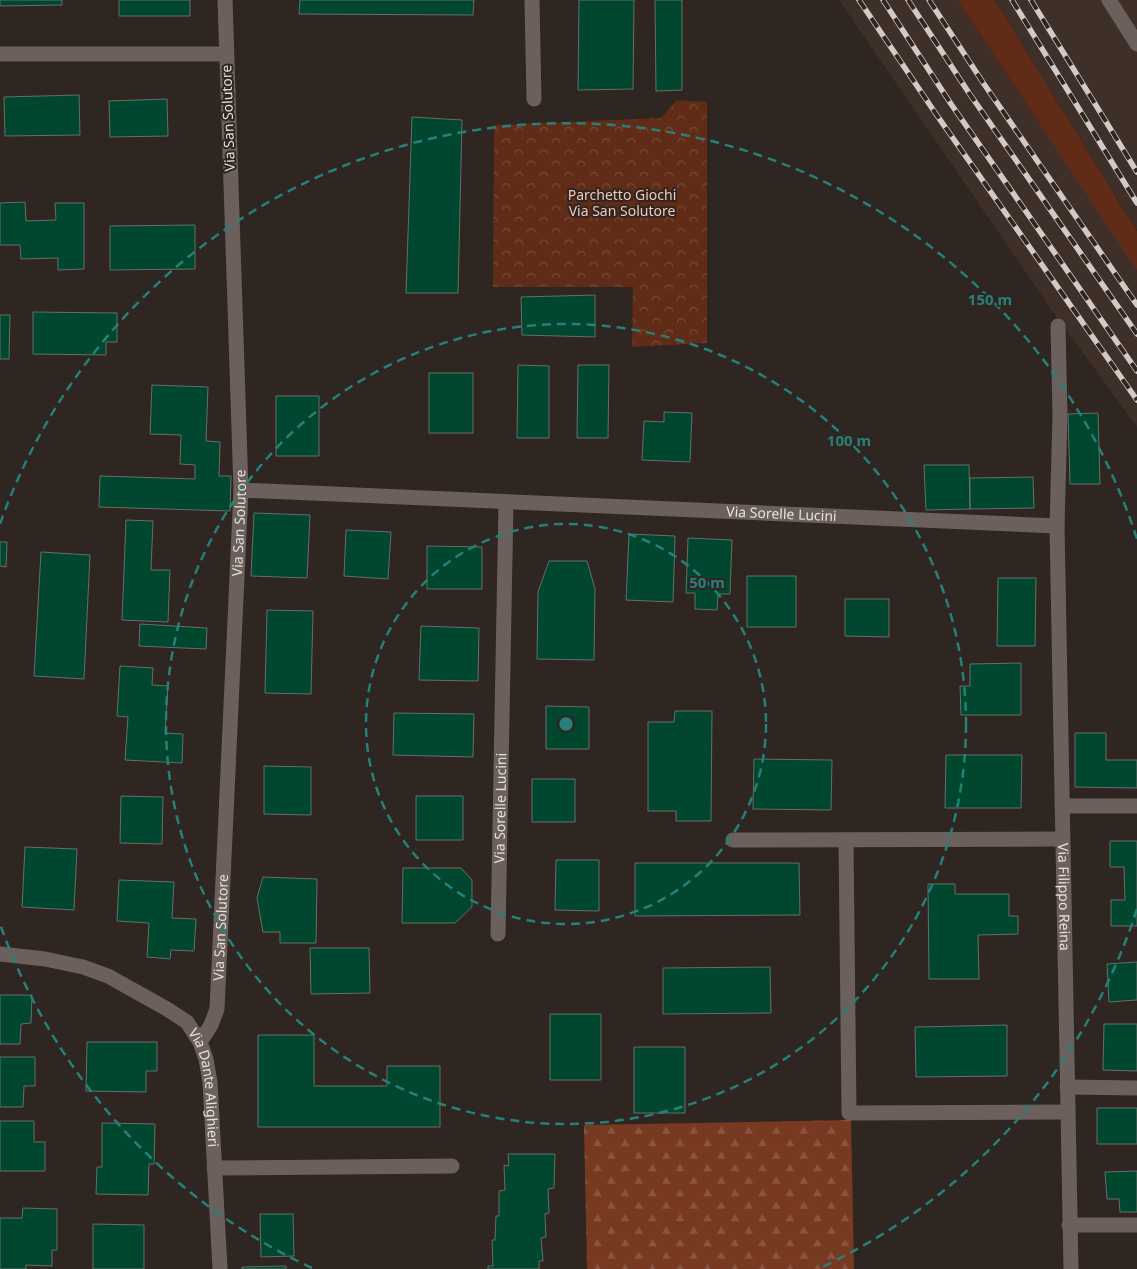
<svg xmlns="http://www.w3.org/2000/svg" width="1137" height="1269" viewBox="0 0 1137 1269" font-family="'Noto Sans',sans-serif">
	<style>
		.built { fill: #3e2f29 }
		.green { fill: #602c17 }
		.forest { fill: url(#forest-firs) }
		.park { fill: url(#park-crowns) }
		.building { fill: #01462e; stroke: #647069 }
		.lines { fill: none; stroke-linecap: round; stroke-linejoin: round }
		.minor { stroke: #6c605c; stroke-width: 15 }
		.rail-casing { stroke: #d1cac7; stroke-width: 5.5 }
		.rail { stroke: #2f2521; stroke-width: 4; stroke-dasharray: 11; stroke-linecap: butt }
		.ring { fill: none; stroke: #258179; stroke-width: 2.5; stroke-dasharray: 9 6 }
		.labels { text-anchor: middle; stroke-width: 4; stroke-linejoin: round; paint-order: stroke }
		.street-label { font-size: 14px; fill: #e7e1de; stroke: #2f2521 }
		.park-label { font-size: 14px; fill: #f2cabb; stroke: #2f2521 }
		.centre { fill: #258179; stroke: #2f2521; stroke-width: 2.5 }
		.ring-label { font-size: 15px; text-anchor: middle; font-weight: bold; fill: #258179; stroke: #2f2521; stroke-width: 4; stroke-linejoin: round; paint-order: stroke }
	</style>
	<defs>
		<pattern id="forest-firs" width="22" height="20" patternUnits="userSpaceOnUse" patternTransform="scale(1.25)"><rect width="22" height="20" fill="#773920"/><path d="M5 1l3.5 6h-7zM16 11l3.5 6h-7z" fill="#8a5540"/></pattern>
		<pattern id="park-crowns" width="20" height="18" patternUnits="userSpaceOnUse" patternTransform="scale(1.25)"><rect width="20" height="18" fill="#602c17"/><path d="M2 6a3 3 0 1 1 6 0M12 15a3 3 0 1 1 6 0" fill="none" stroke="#774a38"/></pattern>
	</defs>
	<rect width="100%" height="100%" fill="#2f2521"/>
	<path class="built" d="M839,0H957L1137,271V427L1051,309Z
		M995,0H1137V230Z"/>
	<path class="green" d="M957,0H995L1137,231V271Z"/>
	<path class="forest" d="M851,1120L854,1269H587L584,1125Z"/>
	<path class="park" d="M677,100L707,102V343L632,347L633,287H493L494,125L661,118Z"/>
	<path class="building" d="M0,0H62V5L0,6Z
		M119,0H190V16H119Z
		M300,0H474L473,15L299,14Z
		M579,0H634L633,89L578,90Z
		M655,0H682V90L656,91Z
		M79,95L80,135L5,136L4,97Z
		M167,99L168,136L110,137L109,101Z
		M412,117L462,120L458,293H406Z
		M25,202L26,221L56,220L55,203H84V269L58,270V258L21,259L20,245H0V203Z
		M195,225V269L110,270V226Z
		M595,295V337L522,335L521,297Z
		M33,312L117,313V342H106V355L33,354Z
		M0,315H10L9,359H0Z
		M518,365L549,366V438H517Z
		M578,365H609L608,438H577Z
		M429,373H473V433H429Z
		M152,385L208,387L206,441L220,442L219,476H231L230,511L99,507L100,476L195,479V465L180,464L181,435L150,434Z
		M276,396H319V456H276Z
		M664,412L692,413L690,462L642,460L644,421L664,422Z
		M1098,413L1100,484H1070L1068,414Z
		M924,465H969L970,509L926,510Z
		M1033,477L1034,508L970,509V478Z
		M254,513L310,515L307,578L251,576Z
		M126,520L153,521L151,570H170L168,622L122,620Z
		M346,530L391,532L388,579L344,576Z
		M629,534L675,536L673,602L626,600Z
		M688,538L732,540L730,594H718L717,610L695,609V593H686Z
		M0,542H7L6,567L0,566Z
		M427,546L482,547V589H427Z
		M41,552L90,555L84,679L34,676Z
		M549,561H587L595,589L594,660L537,659L538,592Z
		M747,576H796V627H747Z
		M998,578H1036L1035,646H997Z
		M845,599H889V637L845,636Z
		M267,610L313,611L311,694L265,693Z
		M140,624L207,628L206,649L139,646Z
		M421,626L479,628L478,681L419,680Z
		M1021,663V715H961L960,686H970V664Z
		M120,666L153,668L152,685L168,686L165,733L183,734L182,763L125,760L128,717L117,716Z
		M546,706L589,707V749H546Z
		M675,711H712L711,821H676V811H648V722H674Z
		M394,713L474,714L473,757L393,755Z
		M1075,733H1106V760H1137V788L1075,787Z
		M946,755H1022L1021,808H945Z
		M754,759L832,760L831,810L753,809Z
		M264,766L311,767V815L264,814Z
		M532,779H575V822H532Z
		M121,796L163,797L162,844L120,843Z
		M416,796H463V840H416Z
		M1110,841H1137V926H1111V900H1125L1124,867H1110Z
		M25,847L77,849L74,910L22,907Z
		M556,860H599V911L555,910Z
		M635,863H799L800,915L635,916Z
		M403,868H461L472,880V907L455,923H402Z
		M263,877L317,879L316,943H280V932H263L257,898Z
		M119,880L174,882L172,918L196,919L194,951L171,950L170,959L147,957L149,923L117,921Z
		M928,884H955V894H1009V916H1018V934L978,935L979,979H929Z
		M310,948H369L370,993L311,994Z
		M1137,962V1000L1109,1002L1107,964Z
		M770,967L771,1013L663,1014V968Z
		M0,995H32L31,1023L21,1024L20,1044H0Z
		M550,1014H601V1080H550Z
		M1104,1024H1137V1071L1103,1070Z
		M1007,1025V1076L916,1077L915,1027Z
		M258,1035H314V1086H387V1066H440V1127H258Z
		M87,1042H157V1071H146V1092L86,1091Z
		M634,1047H685V1113H634Z
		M0,1057H35V1086H24L23,1107H0Z
		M1097,1108H1137V1144H1097Z
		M0,1121H34V1142H45V1171H0Z
		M102,1123L155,1124L154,1164H149L148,1195L96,1194L97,1167H102Z
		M508,1154H555L554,1188L548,1189L549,1213L545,1214L546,1237L541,1238L543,1261H539V1269H488V1266H493L492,1240H495L496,1216H499V1191L505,1190L504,1165L509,1166Z
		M1137,1171V1212H1120L1119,1199H1107L1105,1172Z
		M23,1208L57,1209V1250H52V1266L26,1265V1269H0V1218H22Z
		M260,1214H293L294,1256L261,1257Z
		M93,1224L144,1225V1269H93Z
		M286,1266V1269H242V1267Z"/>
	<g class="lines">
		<g class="minor">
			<path d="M532,0L534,99"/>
			<path d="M1109,0L1137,44"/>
			<path d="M0,54H226"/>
			<path id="s1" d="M1058,326L1060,415L1057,526L1071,1269"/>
			<path id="s2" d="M241,490L1057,526"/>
			<path d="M1062,806H1137"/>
			<path d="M733,840L1062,839"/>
			<path d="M846,840L849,1113L1067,1112"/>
			<path id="s3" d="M498,934L506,502"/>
			<path id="s4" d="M0,954L45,959L83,967L108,976L167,1009L187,1022L200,1042L206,1059L210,1082L220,1269"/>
			<path id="s5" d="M200,1042L211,1025L217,1009L241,490L225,0"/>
			<path d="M1067,1087L1137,1088"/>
			<path d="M214,1168L452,1166"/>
			<path d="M1069,1225H1137"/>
		</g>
		<defs>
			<path id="rail" d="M859,0L936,114L1137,400
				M883,0L951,104L1137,371
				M908,0L969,93L1137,334
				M929,0L984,84L1137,305
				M1012,0L1137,203
				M1031,0L1137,172"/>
		</defs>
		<use href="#rail" class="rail-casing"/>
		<use href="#rail" class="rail"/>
	</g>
	<g class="ring">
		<circle cx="566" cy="724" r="200"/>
		<circle cx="566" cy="724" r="400"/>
		<path d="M1137 909A600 600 0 0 1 820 1268M312 1268A600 600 0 0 1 0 924M0 524A600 600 0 0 1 1137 539"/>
	</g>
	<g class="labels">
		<g class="street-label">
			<text transform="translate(228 118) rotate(-92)" y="5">Via San Solutore</text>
			<text dy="5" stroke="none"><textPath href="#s2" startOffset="541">Via Sorelle Lucini</textPath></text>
			<text dy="5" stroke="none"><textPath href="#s5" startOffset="524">Via San Solutore</textPath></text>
			<text dy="5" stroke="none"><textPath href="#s3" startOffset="126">Via Sorelle Lucini</textPath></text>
			<text dy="5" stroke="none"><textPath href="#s1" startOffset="571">Via Filippo Reina</textPath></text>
			<text dy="5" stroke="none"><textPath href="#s5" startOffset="119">Via San Solutore</textPath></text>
			<text dy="5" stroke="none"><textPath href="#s4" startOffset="272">Via Dante Alighieri</textPath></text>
		</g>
		<g class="park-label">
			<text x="622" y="200">Parchetto Giochi<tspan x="622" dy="16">Via San Solutore</tspan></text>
		</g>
	</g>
	<circle cx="566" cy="724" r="8" class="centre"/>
	<g class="ring-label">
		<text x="990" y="305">150 m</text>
		<text x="849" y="446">100 m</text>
		<text x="707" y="588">50 m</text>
	</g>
</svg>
